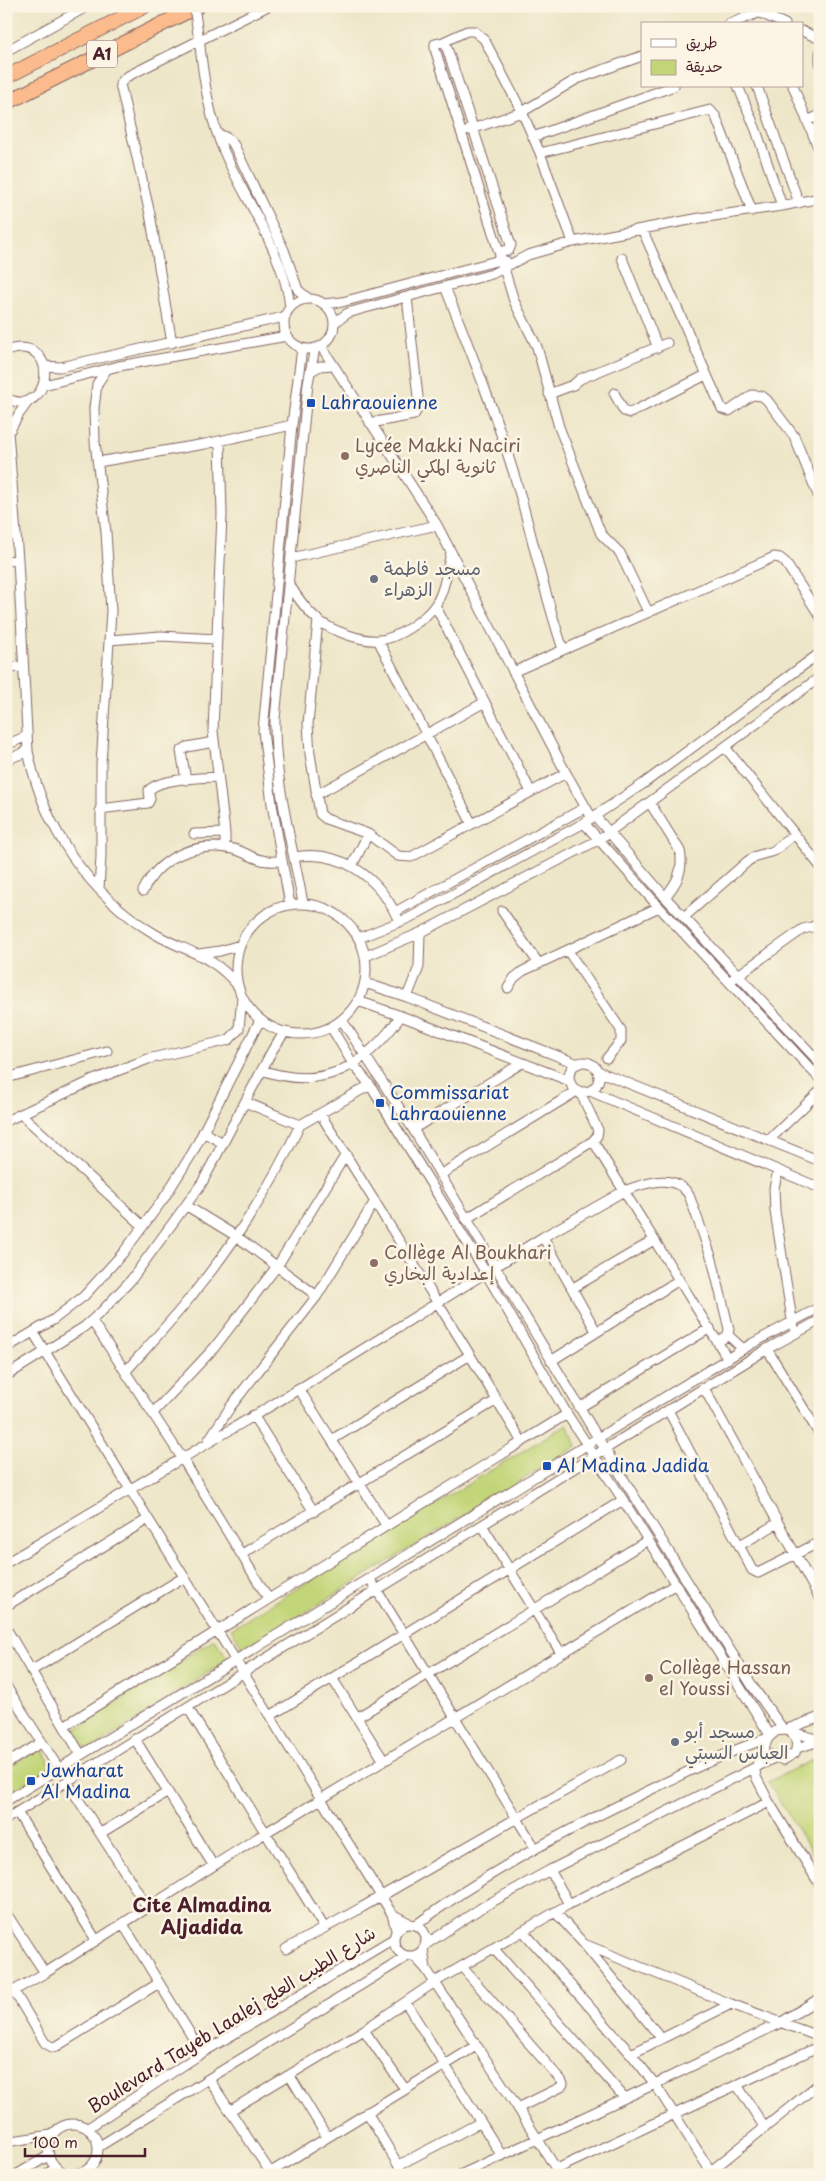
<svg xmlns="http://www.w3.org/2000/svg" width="826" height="2181" viewBox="0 0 826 2181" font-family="'Playpen Sans','Playpen Sans Arabic',sans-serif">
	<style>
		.green { fill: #c2d578; stroke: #867a52 }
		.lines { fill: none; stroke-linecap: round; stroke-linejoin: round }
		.minor-casing { stroke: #836562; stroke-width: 11 }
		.highway-casing { stroke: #836562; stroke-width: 16 }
		.minor { stroke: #fff; stroke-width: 9 }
		.highway { stroke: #fbbb8c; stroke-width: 14 }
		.minor-bridge-casing { stroke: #836562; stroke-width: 11; stroke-linecap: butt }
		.minor-bridge { stroke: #fff; stroke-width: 9 }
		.transit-dot { fill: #1a4fb4; stroke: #fcf5e5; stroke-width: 2 }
		.education-dot { fill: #8d6e63; stroke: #fcf5e5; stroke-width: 2 }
		.worship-dot { fill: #6b7280; stroke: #fcf5e5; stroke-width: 2 }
		.labels { text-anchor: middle; stroke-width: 5; stroke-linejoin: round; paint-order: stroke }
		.shield { fill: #fcf5e5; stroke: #7f5f63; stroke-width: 1 }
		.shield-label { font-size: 16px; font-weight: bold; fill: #4a1f2b }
		.transit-label { font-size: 18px; fill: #164399; stroke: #fcf5e5; text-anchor: start }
		.education-label { font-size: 18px; fill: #785e54; stroke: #fcf5e5; text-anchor: start }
		.worship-label { font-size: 18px; fill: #5b616d; stroke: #fcf5e5; text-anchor: start }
		.street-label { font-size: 18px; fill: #4a1f2b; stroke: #fcf5e5 }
		.neighbourhood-label { font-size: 19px; font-weight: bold; fill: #4a1f2b; stroke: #fcf5e5 }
	</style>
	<rect width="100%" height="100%" fill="#fcf5e5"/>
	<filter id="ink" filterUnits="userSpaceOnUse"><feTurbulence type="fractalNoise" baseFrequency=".02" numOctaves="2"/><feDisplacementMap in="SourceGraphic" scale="10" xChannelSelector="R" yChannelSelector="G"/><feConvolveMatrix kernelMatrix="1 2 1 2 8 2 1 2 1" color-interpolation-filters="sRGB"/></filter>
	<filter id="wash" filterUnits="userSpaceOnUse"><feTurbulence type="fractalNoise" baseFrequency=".0096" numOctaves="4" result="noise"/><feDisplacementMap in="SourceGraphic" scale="20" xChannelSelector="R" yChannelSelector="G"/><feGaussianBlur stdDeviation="1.12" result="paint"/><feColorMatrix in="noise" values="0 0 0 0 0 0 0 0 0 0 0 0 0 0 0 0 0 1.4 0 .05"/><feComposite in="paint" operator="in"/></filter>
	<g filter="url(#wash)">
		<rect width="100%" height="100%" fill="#ede6c8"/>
		<path class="green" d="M567,1424L577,1446L244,1650L231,1629Z
			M214,1639L229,1659L87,1752L73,1731Z
			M41,1747L52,1767L6,1795V1769Z
			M820,1756V1866L768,1782Z"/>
	</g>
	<g filter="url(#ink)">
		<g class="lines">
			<defs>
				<path id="minor" d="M744,6L785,24
					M729,24L758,13
					M802,31L820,39
					M199,37C203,76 209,120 226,156C247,203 285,256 290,307
					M443,42L446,45L511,245L509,250L499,252L435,49V44Z
					M443,42L467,31H474L484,39L522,112L540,153L573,242
					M6,51L88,6
					M820,53V63
					M738,86L756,130L782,206
					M757,86L799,203
					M793,86L820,152
					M807,121L820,115
					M469,130L522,112L577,79L642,56
					M217,133L227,138L234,145L284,250L298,290L309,299
					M533,137L674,86
					M540,153L710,110L716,117L752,211
					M642,229L722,409L729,411L752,395L762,396L767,400L794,436L820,500
					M499,252L514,301L537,347L559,427L601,534L620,553L648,612
					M622,258L658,348
					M445,287C472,354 499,422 519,491C534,543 545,597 563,649
					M284 324a25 25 0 1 1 50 0a25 25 0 1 1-50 0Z
					M324,304L342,302L496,261H506
					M334,323L348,313L358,310L492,274L528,255L573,242L700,218L782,206L820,198
					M172,343L150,214L120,84L126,77L268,6
					M321,346L437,525L566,773L592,818
					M6,351C62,331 53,422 6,398
					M45,366L60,367L284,317
					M311,371L320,366L333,365
					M44,385L119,366L287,336
					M614,393L624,411L630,413L706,375
					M549,394L573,385L580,379L667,343
					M6,406L18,560L28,751C43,827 88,894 155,934C188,953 212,954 238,986
					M370,423L414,415L419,406L407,297
					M10,430L19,414L30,399
					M220,442L222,514L213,731L225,833V847
					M98,462L205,444L292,425
					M291,558L437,525
					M6,561L18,560
					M289,584C297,597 306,610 318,620C330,630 362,642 379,640C397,639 426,619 436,604C445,589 447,570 451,553
					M435,605L531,792
					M318,620L308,724L310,754L320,814L326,819L368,834L398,856L411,857L566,773
					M109,640L161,636L217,639
					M378,640L472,824
					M816,656L820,666
					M6,668L23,667
					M513,672L774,557L780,558L785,562L820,616
					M6,745L27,736
					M725,747L820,866
					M6,760L28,751
					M186,780L181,751L187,747L214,742
					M316,795L485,702
					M650,803L680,851C684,870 677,883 665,897
					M100,809L148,803L150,799L149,790C161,778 201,778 218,777
					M595,816L665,897L820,1063
					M584,823L659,907L820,1079
					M194,834L225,833
					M294,857C340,849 378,876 397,917
					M352,866L368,834
					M99,889L101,857V764L111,611L106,532L95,442L94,408L97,384L107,369
					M143,891C159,857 196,841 233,849C243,851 252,858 262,860C268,862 275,861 281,861
					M303,903C292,843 274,781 275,719L308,383L315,348
					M236 969a65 65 0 1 1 130 0a65 65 0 1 1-130 0Z
					M290,905L272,804L263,731L292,425L302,348
					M502,911L539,964
					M395,912L586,807
					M684,917L748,861L756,856L774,851L794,834
					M359,938L409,918L584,823L643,784L820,653
					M568,951L621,1030V1041L607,1058
					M199,954L220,951L240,945
					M366,956L420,933L598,840L820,677
					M734,978L803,929L812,927L820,923
					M365,983L407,997L578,1064
					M508,988L514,978L523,971L659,907
					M407,997L419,967L420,933
					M358,1001L401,1016L570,1081
					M342,1020L413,1129L598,1438L753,1687L783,1729
					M331,1027L353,1064L370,1085L486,1273L567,1414L623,1500L770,1735
					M569 1077a15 15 0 1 1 30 0a15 15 0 1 1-30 0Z
					M262,1070C324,1092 365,1066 401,1016
					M598,1071L820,1161
					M6,1078L107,1051
					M590,1091L820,1188
					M245,1102L300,1125L370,1085
					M21,1114L143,1226
					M321,1115L470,1355L522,1442
					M6,1121L91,1081L148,1059L229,1040L239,1029L242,997
					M413,1129L522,1063
					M203,1132L223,1143
					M769,1140L820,1091
					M593,1141L728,1359
					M778,1170L774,1188L775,1211L793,1326
					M440,1175L577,1091
					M187,1206L236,1236L317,1296
					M466,1219L593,1141L597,1136L598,1130L580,1092
					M543,1237L596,1331
					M573,1288L654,1240
					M92,1321L182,1458L268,1598
					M33,1332L392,1914
					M728,1335L743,1349
					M6,1348L53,1320L84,1296L123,1253L164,1198L193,1152L260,1020
					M767,1349L820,1435
					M551,1361L679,1280
					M126,1371C151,1343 178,1314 201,1284C240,1235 273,1182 300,1125
					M6,1376L84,1327L102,1311L131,1280L202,1183L273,1049L285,1032
					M704,1388L820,1599
					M299,1389L386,1525
					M579,1408L710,1328
					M668,1410L752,1570L758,1573L820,1542
					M153,1413L214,1348L278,1265L346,1154
					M253,1415L314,1512
					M333,1439L470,1355
					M208,1441L231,1406L317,1296L375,1201
					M482,1525L561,1653
					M740,1545L778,1523
					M242,1554L497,1400
					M6,1563L299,1389L543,1237L624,1191C645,1183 675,1172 689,1195L712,1259L729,1329L728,1335L718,1342
					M373,1584L535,1848
					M6,1606L148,1519
					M6,1628L81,1755
					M31,1671L184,1577
					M332,1678L384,1761
					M6,1686L59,1769
					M188,1708L324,1927
					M270,1716L623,1500
					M358,1717L648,1540
					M64,1726L567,1414
					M785,1730L820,1717
					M135,1739L213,1865
					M820,1740L785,1730L776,1731L768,1738L755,1770L756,1777L769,1802L820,1885
					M797,1748L820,1741
					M771,1755L783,1760L795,1753C798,1744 797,1737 790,1732
					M6,1764L42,1742
					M67,1782L148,1908
					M6,1801L753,1343L820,1307
					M17,1812L96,1940
					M6,1819L704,1388L767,1349L820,1320
					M101,1833L168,1792
					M550,1870L569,1904L769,1802
					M555,1912L584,1944L661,2038
					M6,1913L45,1973
					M394 1940a16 16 0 1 1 32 0a16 16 0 1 1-32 0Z
					M123,1924L202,2053
					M416,1925C488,1871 569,1829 650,1790C689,1771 727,1752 768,1738
					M396,1930L392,1914L409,1923
					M523,1931L631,2054L655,2084L713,2175
					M584,1944L731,2004L820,2037
					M425,1945L481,1908L550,1870L774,1758
					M286,1949C310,1935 335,1923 359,1909C446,1859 532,1808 621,1760
					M494,1949L624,2097
					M414,1956L426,1969L423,1949
					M462,1967L561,2080L563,2084L561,2087L518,2108
					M426,1969L518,2108L560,2175
					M14,1991L45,2043L52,2047L57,2046L159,1983
					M6,1995L45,1973L265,1833L676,1584
					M406,2003L502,2156
					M364,2030L405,2089
					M631,2054L731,2004
					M290,2076L327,2137
					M209,2079L272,2175
					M737,2085L765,2128
					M231,2110L364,2030L435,1982L569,1904
					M367,2112L404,2175
					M48 2149a25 25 0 1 1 50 0a25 25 0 1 1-50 0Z
					M88,2128L202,2053L393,1939
					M6,2142L51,2135
					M98,2147L408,1956
					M399,2165L481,2122
					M557,2169L820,2046
					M711,2171L820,2083
					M271,2172L476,2046
					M16,2175L48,2156
					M45,2175L56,2168
					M460,2175L655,2084L780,2023L820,1998"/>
				<path id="highway" d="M6,77L145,6
					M6,103L198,6"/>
			</defs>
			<use href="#minor" class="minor-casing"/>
			<use href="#highway" class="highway-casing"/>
			<use href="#minor" class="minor"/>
			<use href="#highway" class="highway"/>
			<defs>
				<path id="minor-bridge" d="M194,6L198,34"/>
			</defs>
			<use href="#minor-bridge" class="minor-bridge-casing"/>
			<use href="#minor-bridge" class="minor-bridge"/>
		</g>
	</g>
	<g class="transit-dot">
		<rect x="306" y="398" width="10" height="10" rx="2.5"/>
		<rect x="375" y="1098" width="10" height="10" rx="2.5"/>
		<rect x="542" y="1461" width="10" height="10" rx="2.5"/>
		<rect x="26" y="1776" width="10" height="10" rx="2.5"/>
	</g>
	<g class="education-dot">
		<circle cx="345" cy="456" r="5"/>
		<circle cx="374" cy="1263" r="5"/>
		<circle cx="649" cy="1678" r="5"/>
	</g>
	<g class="worship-dot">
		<circle cx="374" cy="579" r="5"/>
		<circle cx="675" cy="1742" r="5"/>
	</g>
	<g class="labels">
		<rect class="shield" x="87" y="40.5" width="30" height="27" rx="4"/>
		<g class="shield-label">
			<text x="102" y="60">A1</text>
		</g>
		<g class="transit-label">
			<text x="321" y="409">Lahraouienne</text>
			<text x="390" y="1099">Commissariat<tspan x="390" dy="21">Lahraouienne</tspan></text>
			<text x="557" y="1472">Al Madina Jadida</text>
			<text x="41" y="1777">Jawharat<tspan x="41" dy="21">Al Madina</tspan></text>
		</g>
		<g class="education-label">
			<text x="355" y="452">Lycée Makki Naciri<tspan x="355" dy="21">ثانوية المكي الناصري</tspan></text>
			<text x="384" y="1259">Collège Al Boukhari<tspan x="384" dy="21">إعدادية البخاري</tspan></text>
			<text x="659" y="1674">Collège Hassan<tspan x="659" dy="21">el Youssi</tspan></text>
		</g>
		<g class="worship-label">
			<text x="384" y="575">مسجد فاطمة<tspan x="384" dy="21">الزهراء</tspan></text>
			<text x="685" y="1738">مسجد أبو<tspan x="685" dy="21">العباس السبتي</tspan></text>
		</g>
		<g class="street-label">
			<text transform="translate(232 2020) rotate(-32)" y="6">Boulevard Tayeb Laalej شارع الطيب العلج</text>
		</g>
		<g class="neighbourhood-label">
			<text x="202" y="1912">Cite Almadina<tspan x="202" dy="22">Aljadida</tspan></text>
		</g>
	</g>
	<rect width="826" height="2181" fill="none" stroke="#fcf5e5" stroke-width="25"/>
	<rect x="641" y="22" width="162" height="65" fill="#fcf5e5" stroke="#b59f9b"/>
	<rect x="651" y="39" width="25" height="8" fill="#ffffff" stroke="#b59f9b"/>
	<text x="686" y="48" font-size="15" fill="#4a1f2b">طريق</text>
	<rect x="651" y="60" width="25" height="15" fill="#c2d578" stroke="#b59f9b"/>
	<text x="686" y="72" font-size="15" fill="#4a1f2b">حديقة</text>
	<path d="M25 2148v8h120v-8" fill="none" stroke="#4a1f2b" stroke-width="2.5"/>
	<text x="32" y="2148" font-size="15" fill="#4a1f2b" stroke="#fcf5e5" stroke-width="4" paint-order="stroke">100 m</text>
</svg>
